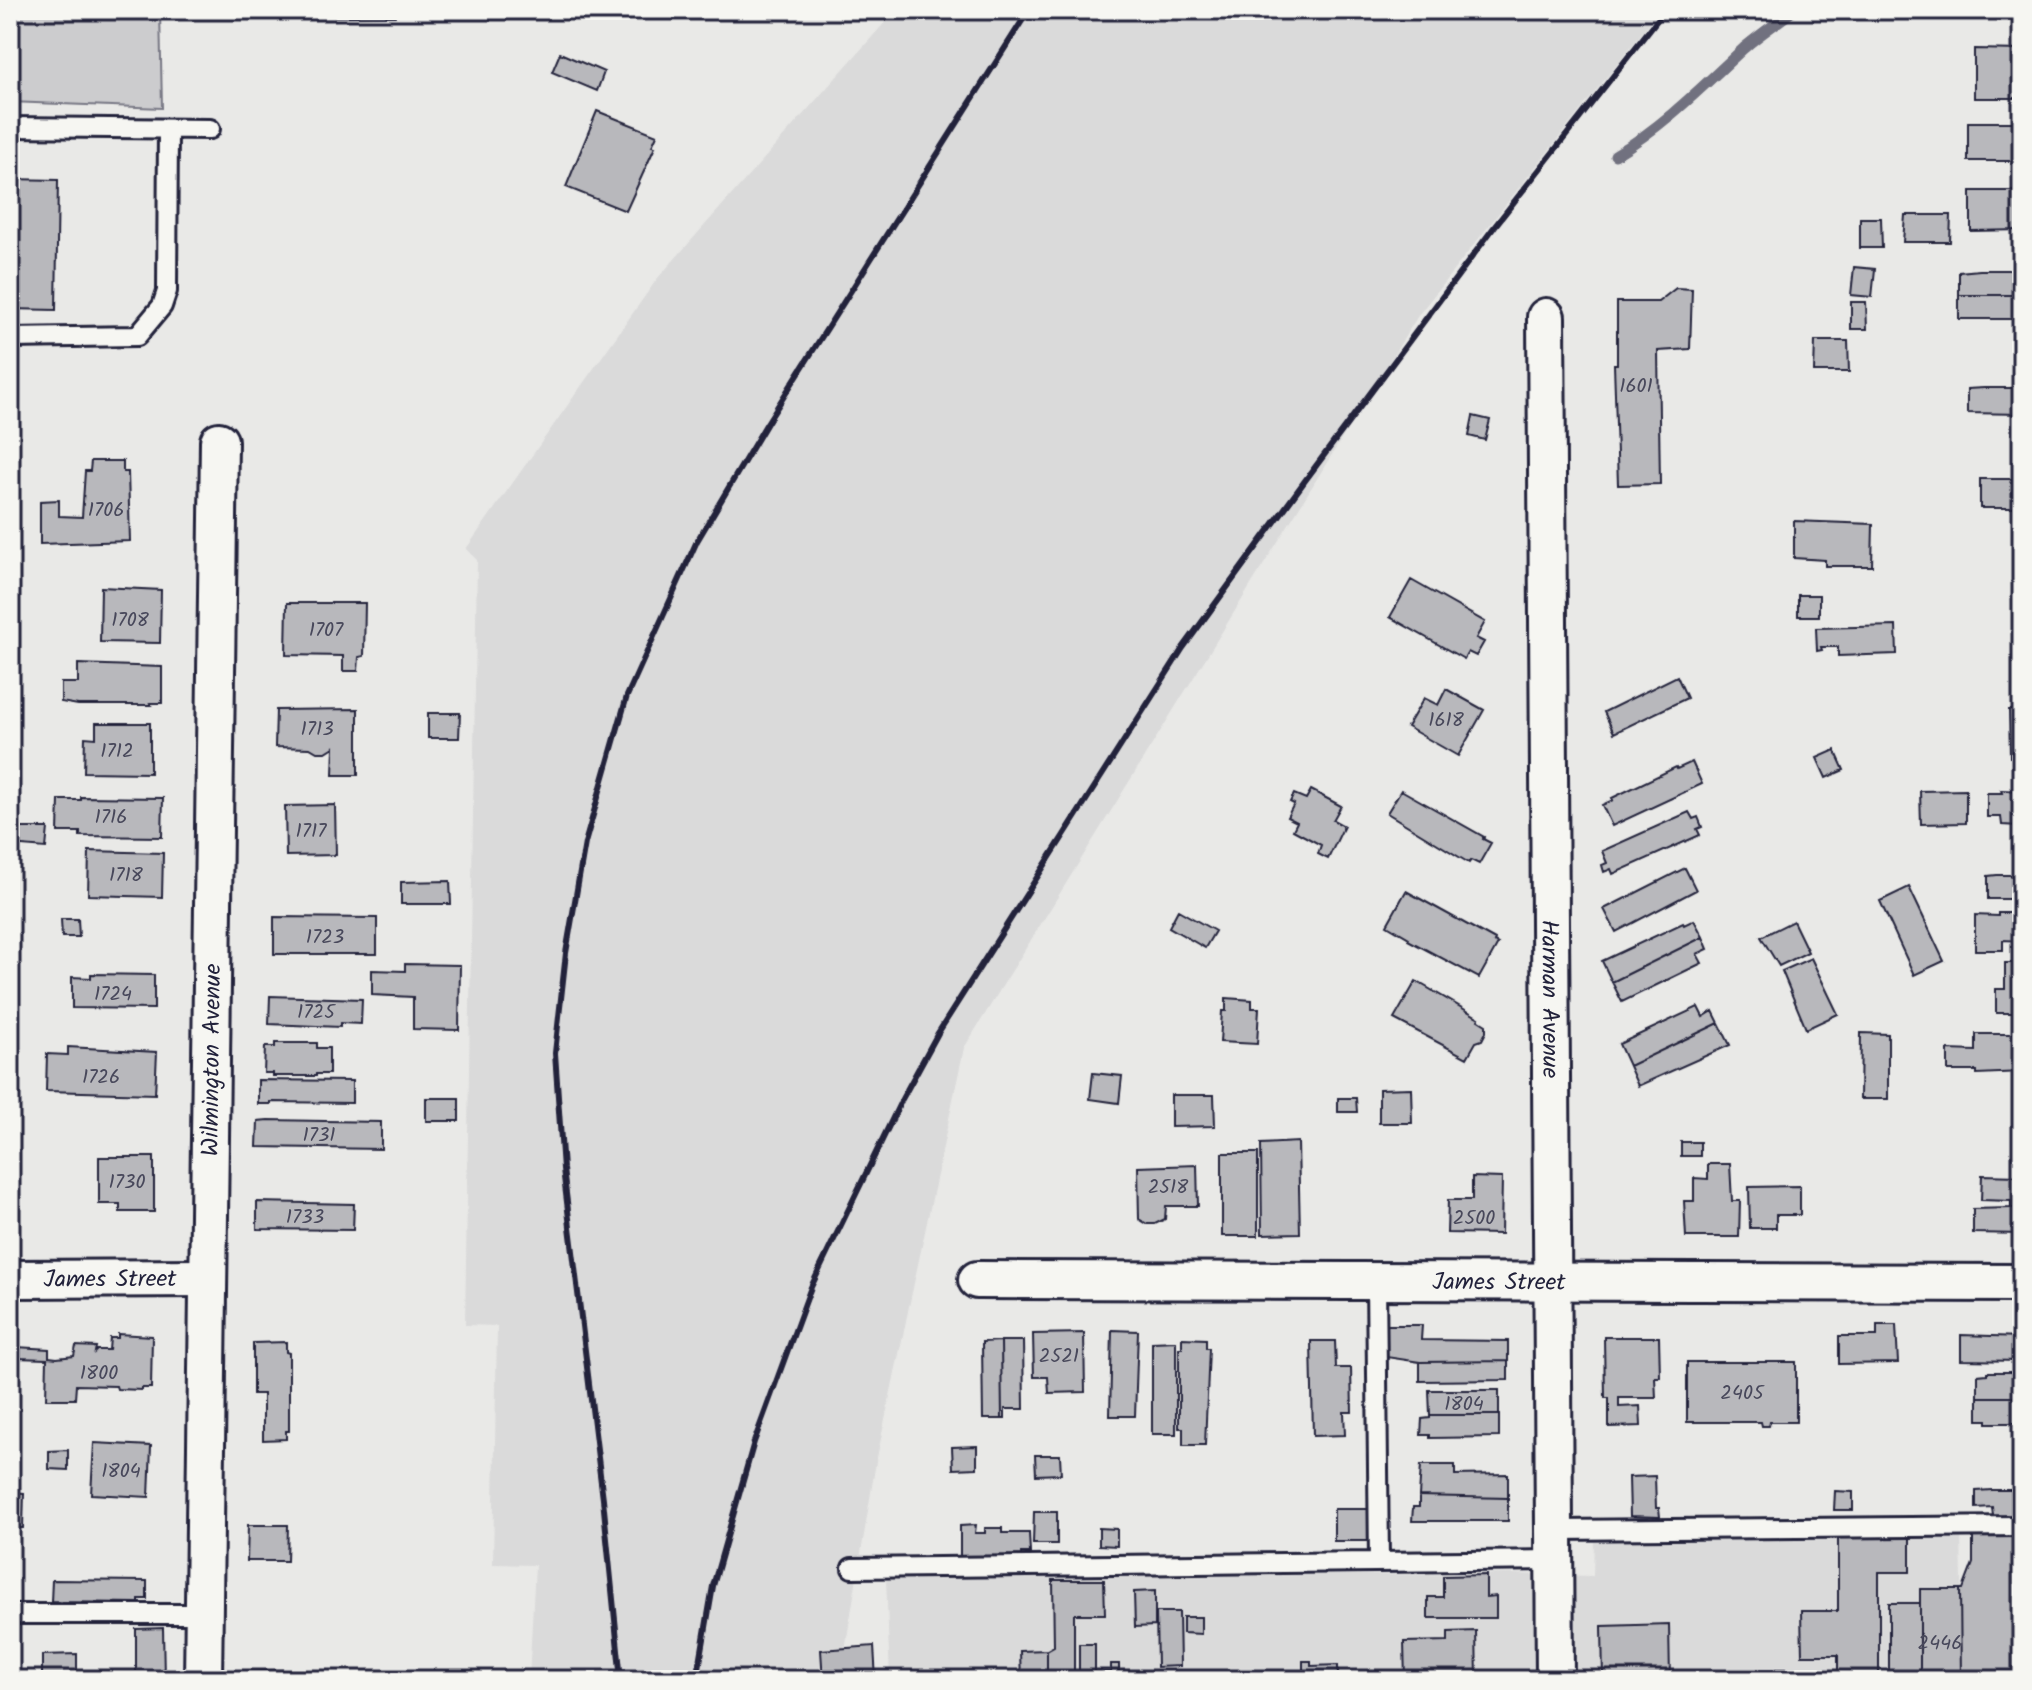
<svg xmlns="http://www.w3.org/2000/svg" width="2032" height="1690" viewBox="0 0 2032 1690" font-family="Kalam,sans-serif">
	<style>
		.built { fill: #dadada }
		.green { fill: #ccccce; stroke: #777784; stroke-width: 2 }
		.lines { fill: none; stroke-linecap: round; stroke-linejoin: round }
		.stream { stroke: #71717f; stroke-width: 11 }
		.building { fill: #b8b8bc; stroke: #22223b; stroke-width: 2 }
		.service-casing { stroke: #22223b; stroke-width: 24 }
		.minor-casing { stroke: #22223b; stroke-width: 42 }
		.service { stroke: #f6f6f2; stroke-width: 18 }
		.minor { stroke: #f6f6f2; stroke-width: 36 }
		.rail { stroke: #22223b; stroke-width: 6 }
		.labels { text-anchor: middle; stroke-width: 6; stroke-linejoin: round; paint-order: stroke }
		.number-label { font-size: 20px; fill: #48485b }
		.street-label { font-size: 24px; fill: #22223b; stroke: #f6f6f2 }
	</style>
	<rect width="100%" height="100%" fill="#e9e9e7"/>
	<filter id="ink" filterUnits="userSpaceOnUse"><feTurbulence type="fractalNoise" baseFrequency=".0125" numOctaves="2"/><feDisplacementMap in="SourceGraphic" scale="16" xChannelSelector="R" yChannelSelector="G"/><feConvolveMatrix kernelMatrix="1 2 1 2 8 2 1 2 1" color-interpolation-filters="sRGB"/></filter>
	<g filter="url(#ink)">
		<path class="built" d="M896,10H1660L1419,314L964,1048L876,1462L840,1680H529L535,1565L493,1564L497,1326L465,1325L477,560L466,549L657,279Z
			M1961,1532L1964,1680H890L886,1577L1513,1574L1593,1576L1594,1539Z"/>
		<path class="green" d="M10,10H160L162,108L10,102Z"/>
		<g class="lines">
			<path class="stream" d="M1615,155C1664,126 1703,86 1744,48C1760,34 1777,23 1794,10"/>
		</g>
		<path class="building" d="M244,10H395V16L244,17Z
			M1974,49L2022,50V98H1974Z
			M560,53L604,72L597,91L552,72Z
			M597,111L657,135L652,146L655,147L626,211L566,187Z
			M1968,122H2022V161H1968Z
			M10,179L58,180L56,310L10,309Z
			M1971,191H2022V230L1971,231Z
			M1905,215H1951L1950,242H1903Z
			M1860,218H1881L1882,248H1860Z
			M1854,267L1875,269L1872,297L1851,295Z
			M1980,270H2022V295H1959V272Z
			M1676,288L1692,289L1690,349L1658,351L1660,484L1618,485L1614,364H1617V302H1658Z
			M1959,295H2022V319H1959Z
			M1851,302H1866L1867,329H1851Z
			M1815,341H1848L1849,372H1814Z
			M1984,388H2022V414L1967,413V389Z
			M1473,416L1490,420L1485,440L1469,436Z
			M91,461H123V472H128L130,541L40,544V501L59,500V516L82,517L85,471H90Z
			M1980,479H2022V508H1980Z
			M1794,521L1873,524L1872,566H1825V560L1794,558Z
			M1411,580L1485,622L1476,638L1484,642L1476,656L1468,652L1464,659L1390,617Z
			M101,587L161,590L160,643L100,642Z
			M1798,595H1819V616H1798Z
			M287,603H365L364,656L359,657L358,671H343V656L286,655Z
			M1896,626L1897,654L1838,656V647H1821L1822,650L1817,651L1816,628Z
			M78,664L162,667V703H150L151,705H78L61,702V683H78Z
			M1677,676L1687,698L1614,733L1604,712Z
			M1446,689L1484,710L1458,756L1407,727L1424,698L1438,705Z
			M358,709V775H333L334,747L326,752H317L310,748L275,747L276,710Z
			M2009,710H2022V757H2010Z
			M428,713H460L459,738H428Z
			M96,723H150V773L84,772L85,737L96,738Z
			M1835,750L1844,770L1826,778L1817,758Z
			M1692,762L1702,784L1612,826L1602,805L1613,800L1612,798L1676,767L1677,769Z
			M1311,790L1341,806L1333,820L1344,826L1328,859L1318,854L1321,845L1293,830L1297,822L1287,817L1294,804L1290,802L1294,794L1306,799Z
			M1401,790L1484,837L1483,839L1491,843L1479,864L1471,860L1469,863L1387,813Z
			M1966,790V823L1921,824L1920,791Z
			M2001,790L2022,791V822L2019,826L2002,825L2001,817H1987V793H2002Z
			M81,797L163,798L162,837L80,836V832H58L59,800H81Z
			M335,805L336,855L286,856L285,806Z
			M1689,812L1693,819L1698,817L1702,827L1697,829L1700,835L1613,874L1611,869L1604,872L1602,865L1607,863L1602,851Z
			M10,828H48L46,848L10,845Z
			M89,851L163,853L162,897L88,895Z
			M1685,868L1696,890L1616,932L1604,909Z
			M1997,875H2022V899H1988V876Z
			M450,881L451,904H401V882Z
			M1909,887L1944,961L1914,975L1880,901Z
			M1406,891L1495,940L1494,942L1498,944L1479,978L1408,940L1409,938L1387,925Z
			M1178,910L1215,931L1205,948L1169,927Z
			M1998,913H2022V941L2003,940V950H1975V915L1998,916Z
			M274,917L377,918V954H274Z
			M61,919H78L79,937H62Z
			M1694,920L1703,937L1612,982L1602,961L1683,923L1684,925Z
			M1793,921L1808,952L1779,966L1761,937Z
			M1703,937L1708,949L1697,954L1702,963L1622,1002L1612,982Z
			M1811,958L1838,1014L1806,1029L1782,971Z
			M2005,963H2022V1013H1996V989H2005Z
			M405,964L460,965L459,1030L413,1029V997L372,995V970L405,971Z
			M91,974L154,975V1009L72,1008V977L91,978Z
			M1416,981L1479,1018L1478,1020L1486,1025V1032L1482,1040L1476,1042L1467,1058L1394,1019Z
			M270,996L362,999L361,1024L340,1023V1027L269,1024Z
			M1226,998L1252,1000V1008H1259L1257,1044L1220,1042L1222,1011H1226Z
			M1698,1007L1703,1017L1713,1011L1719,1023L1629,1066L1619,1044Z
			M1719,1023L1730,1045L1638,1086L1629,1066Z
			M1861,1033L1888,1034V1099H1860Z
			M1976,1034H2022V1072L1977,1074V1071H1948V1050L1976,1051Z
			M275,1043H317V1048H329V1074H316V1076H273V1073H264L265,1047H275Z
			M68,1047L157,1052L155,1094L46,1091L47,1054L68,1055Z
			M1093,1073L1122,1076L1119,1103L1090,1099Z
			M258,1080L352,1081V1103L271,1102V1104H258Z
			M1411,1088L1412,1123H1379V1089Z
			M1171,1095H1214L1215,1126L1171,1127Z
			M426,1098H459V1121H426Z
			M1338,1098H1356L1357,1112H1338Z
			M268,1120L381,1122V1149L257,1147L258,1121Z
			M1298,1142L1300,1233L1262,1234L1261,1144Z
			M1681,1142H1700V1156H1681Z
			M1222,1153H1258V1236H1222Z
			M99,1157H154V1212H120V1204H99Z
			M1708,1164H1730L1732,1201H1740L1739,1237H1686L1684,1201H1694V1178L1708,1179Z
			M1197,1165L1198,1206H1166L1165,1219L1155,1224H1147L1139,1219L1138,1167Z
			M1982,1175L2019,1176L2020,1182H2022V1208H2011V1201L1981,1200Z
			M1472,1177L1502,1178L1501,1234L1447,1233L1448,1200H1472Z
			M1800,1186V1215H1776V1228H1750L1749,1187Z
			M257,1202L354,1204L353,1230L257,1229Z
			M2011,1208H2022V1234L1973,1233V1209Z
			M1386,1325H1422L1421,1340L1508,1341V1361L1420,1362L1386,1357Z
			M1877,1325H1896L1898,1363L1839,1364V1336H1877Z
			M1112,1330L1138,1331L1135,1416H1110Z
			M1084,1333L1085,1392L1049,1393L1048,1377H1034L1033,1334Z
			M118,1334L152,1336L151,1388H142V1390L117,1389L116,1386L76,1385L75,1399H46L47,1359L16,1358L17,1347L49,1349V1357L57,1358L74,1356L76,1346L96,1347L95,1352L97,1350H109L110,1338H118Z
			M1961,1335L2022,1337V1361L1961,1360Z
			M1604,1337H1659L1660,1377H1655L1656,1398H1619V1407L1640,1406L1641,1426L1609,1427V1398H1605Z
			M1182,1338L1206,1339V1348H1209L1205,1445H1183V1428H1179V1348H1182Z
			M1001,1341H1023L1024,1409H1005V1419H1002Z
			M1001,1341L1002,1419H983L982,1342Z
			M1176,1341V1434H1152V1342Z
			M1311,1341H1335L1336,1368H1351L1352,1412H1344L1345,1435L1313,1436Z
			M286,1342V1352L289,1353V1431H286V1439L263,1440V1394H253V1343Z
			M1508,1361V1380L1420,1381V1362Z
			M1687,1362H1796V1422H1770L1769,1426H1762L1761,1422H1687Z
			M1987,1372H2022V1397H1978V1375L1987,1374Z
			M1429,1390H1499V1415H1430Z
			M1978,1397H2022V1423H1987V1420H1978Z
			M1430,1415H1499V1437L1430,1438V1435H1421L1422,1419L1430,1418Z
			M94,1443L151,1446L149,1497L91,1494Z
			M977,1446V1468L953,1469L952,1447Z
			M68,1450V1470L49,1469V1451Z
			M1035,1455H1060L1061,1474L1036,1475Z
			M1421,1465H1455V1475L1508,1474V1498L1419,1496Z
			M1655,1476L1656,1508H1659L1660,1517L1630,1516L1629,1477Z
			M1992,1490H2022V1516H1993L1992,1507L1976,1508V1491Z
			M1835,1491L1853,1492V1510H1834Z
			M10,1492L24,1493L23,1528H10Z
			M1419,1496L1508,1498V1521H1412L1413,1507H1419Z
			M1334,1509H1368V1541H1334Z
			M1034,1512H1057V1544H1033Z
			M248,1525H288L287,1561H247Z
			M976,1525L975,1533H985V1528H1002V1533H1029L1030,1553H1021V1556L960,1557V1526Z
			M1099,1528L1117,1529V1546L1099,1545Z
			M2022,1536V1680H1961L1960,1589H1963L1973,1563V1537Z
			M1838,1537H1910V1572H1879V1680H1838V1655H1802L1801,1611H1838Z
			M1486,1575V1597L1496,1596V1618H1428V1597H1443V1576Z
			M52,1580L147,1581V1599H139V1603L51,1602Z
			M1053,1580H1104L1105,1614H1074V1680H1047V1650L1054,1646Z
			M1920,1589H1960L1961,1680H1920Z
			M1155,1591V1626L1135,1627L1134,1592Z
			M1889,1603H1920V1680H1889Z
			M1156,1612H1179L1180,1666L1157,1667Z
			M1183,1617H1201V1634L1183,1633Z
			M1669,1624L1670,1680H1603L1602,1626Z
			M163,1628L164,1678H136V1629Z
			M1476,1631L1477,1680H1405L1404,1642L1448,1641V1632Z
			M1079,1644H1095V1672H1099L1100,1680H1079Z
			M874,1646L876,1680H823L821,1650Z
			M1047,1650V1680H1021L1020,1651Z
			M77,1654V1680H42V1655Z
			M1303,1661H1311V1666L1338,1665V1680H1303Z
			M1111,1664H1119V1672H1134V1680H1100L1099,1672H1111Z
			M1776,1669H1809V1680H1776Z
			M285,1670L286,1680H243V1672Z"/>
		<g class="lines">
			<defs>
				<path id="service" d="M10,127L210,129
					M10,338L137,336L162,306L167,291L168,129
					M1376,1281L1379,1561
					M1554,1530L2022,1526
					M852,1568L1554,1560
					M10,1614H204"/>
				<g id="minor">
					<path id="s1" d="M1546,317L1555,1680"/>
					<path id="s2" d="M10,1279L208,1278"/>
					<path id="s3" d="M977,1280L2022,1283"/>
					<path id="s4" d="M203,1680L219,441"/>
				</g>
			</defs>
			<use href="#service" class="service-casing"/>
			<use href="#minor" class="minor-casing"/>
			<use href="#service" class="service"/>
			<use href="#minor" class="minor"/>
			<path class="rail" d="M621,1680L603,1499L563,1169L555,1053L566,953L585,843L627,696L697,541L767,423L1029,10
				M697,1680L713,1586L754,1442L811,1287L902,1099L938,1033L1183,648L1304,482L1495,226L1665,10"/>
		</g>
	</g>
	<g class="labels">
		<g class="number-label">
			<text x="1636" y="392">1601</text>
			<text x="106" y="516">1706</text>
			<text x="130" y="626">1708</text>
			<text x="326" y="636">1707</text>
			<text x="1446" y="726">1618</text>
			<text x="317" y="735">1713</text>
			<text x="117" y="757">1712</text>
			<text x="111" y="823">1716</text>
			<text x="311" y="837">1717</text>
			<text x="126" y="881">1718</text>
			<text x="325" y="943">1723</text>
			<text x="113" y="1000">1724</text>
			<text x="316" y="1018">1725</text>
			<text x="101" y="1083">1726</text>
			<text x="319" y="1141">1731</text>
			<text x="127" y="1188">1730</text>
			<text x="1168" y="1193">2518</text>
			<text x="305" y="1223">1733</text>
			<text x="1474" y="1224">2500</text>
			<text x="1059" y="1362">2521</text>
			<text x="99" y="1379">1800</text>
			<text x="1742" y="1399">2405</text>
			<text x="1464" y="1410">1804</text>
			<text x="121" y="1477">1804</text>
			<text x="1940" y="1649">2446</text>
		</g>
		<g class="street-label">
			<text dy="8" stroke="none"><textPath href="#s1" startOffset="682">Harman Avenue</textPath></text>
			<text dy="8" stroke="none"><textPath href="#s4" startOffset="620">Wilmington Avenue</textPath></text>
			<text dy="8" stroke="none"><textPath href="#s2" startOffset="100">James Street</textPath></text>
			<text dy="8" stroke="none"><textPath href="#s3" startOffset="522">James Street</textPath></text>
		</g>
	</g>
	<rect width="2032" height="1690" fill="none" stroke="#f6f6f2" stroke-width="40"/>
	<rect x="20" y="20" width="1992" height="1650" fill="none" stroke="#22223b" stroke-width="3" filter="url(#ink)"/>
</svg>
